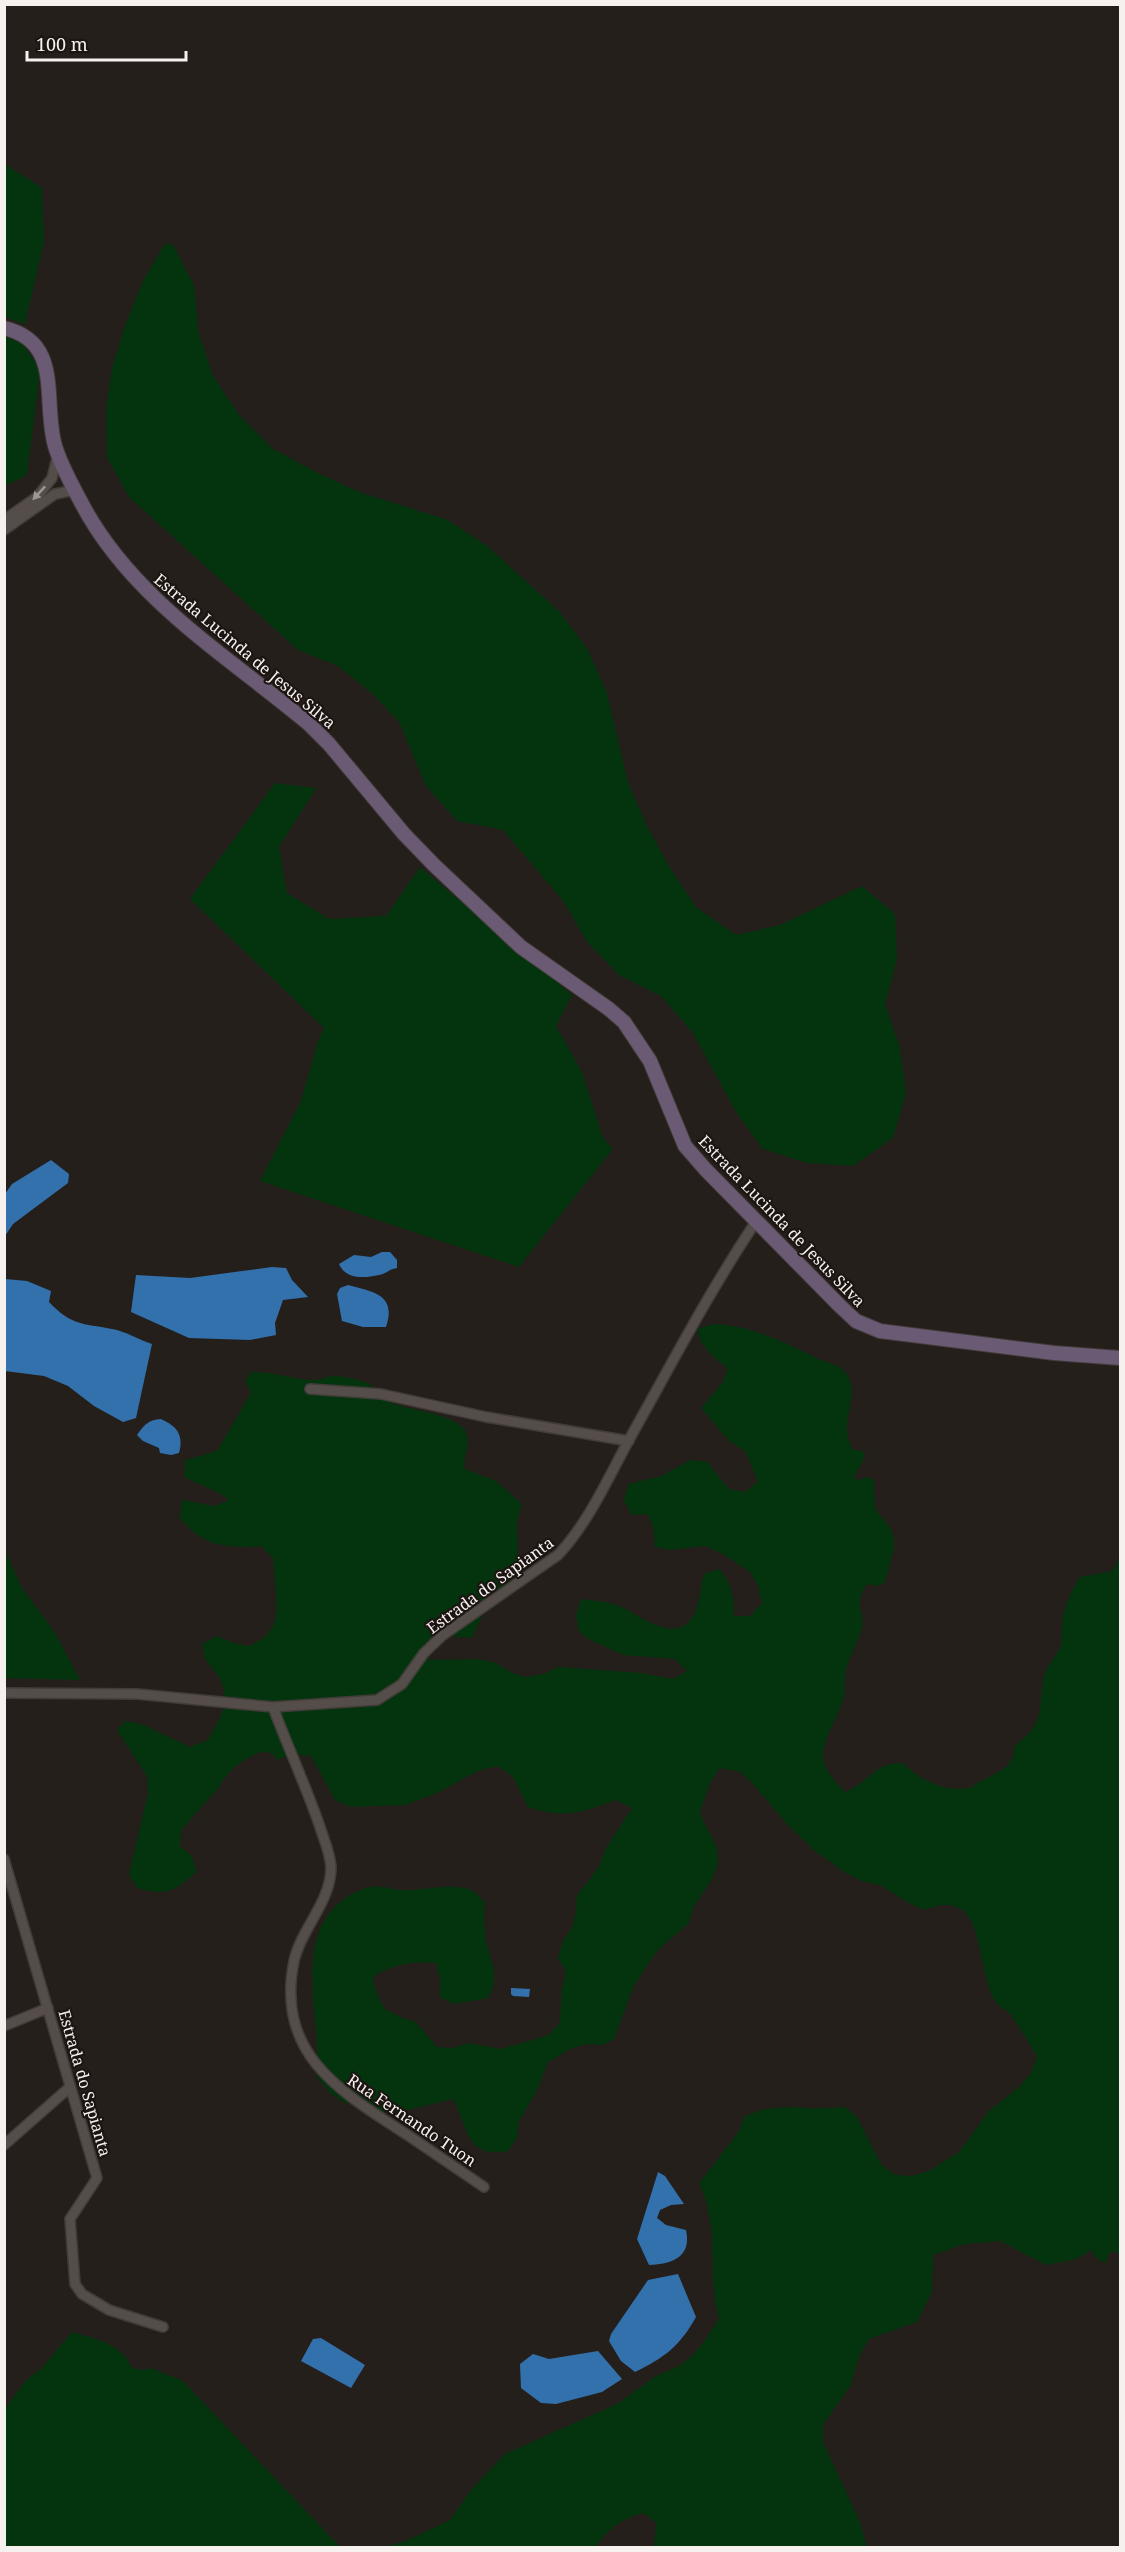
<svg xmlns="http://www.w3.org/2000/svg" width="1125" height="2552" viewBox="0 0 1125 2552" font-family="'Noto Serif',serif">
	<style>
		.green { fill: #04340e }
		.water { fill: #3371ad }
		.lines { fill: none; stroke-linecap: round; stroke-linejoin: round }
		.minor-casing { stroke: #413c39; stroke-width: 12 }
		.secondary-casing { stroke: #413c39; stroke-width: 16 }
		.minor { stroke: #544d49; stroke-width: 9 }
		.secondary { stroke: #6b5a74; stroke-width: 14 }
		.oneway { fill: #9d9794 }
		.labels { text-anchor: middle; stroke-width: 4.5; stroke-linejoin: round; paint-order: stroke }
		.street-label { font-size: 16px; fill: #f6f1ef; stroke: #1c1512 }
	</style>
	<rect width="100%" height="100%" fill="#251f1b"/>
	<path class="green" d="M5,164L42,188L44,242L25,324L5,317Z
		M172,243L194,285L198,331L213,376L239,415L273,449L316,472L359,492L448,520L486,545L559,611L588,650L607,693L628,783L648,828L670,868L696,907L736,935L780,925L862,886L895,914L897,959L885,1004L900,1048L906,1094L893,1138L853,1166L807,1163L763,1149L736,1112L693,1033L661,996L619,975L587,942L564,902L503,830L457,821L426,786L399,722L373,694L338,666L298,650L129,497L107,457L106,411L112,368L126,323L143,281L164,245Z
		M5,336L22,343L40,369L27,475L5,486Z
		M275,783L316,788L279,847L287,893L329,919L386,916L420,867L572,995L556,1026L582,1072L603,1138L613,1149L519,1267L260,1181L301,1101L318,1042L324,1028L190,899Z
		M713,1324C751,1325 783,1342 817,1358C828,1364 842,1364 848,1376C857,1393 846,1414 847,1431C847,1437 850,1443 852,1449L864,1452L865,1457L854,1477L858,1480L868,1477L874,1480L875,1509L891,1529L894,1538V1549L885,1582L878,1586L868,1584C851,1603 867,1612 861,1631C857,1646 847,1660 845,1675C844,1682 846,1690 844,1698C839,1715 827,1731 824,1749C820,1766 834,1781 845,1792C873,1781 871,1763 903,1763C921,1781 944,1792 971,1788C986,1774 1016,1772 1014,1746C1047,1722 1037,1711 1044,1677C1046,1665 1058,1656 1061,1644C1062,1638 1061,1631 1062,1625C1064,1607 1070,1592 1080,1577L1112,1571L1120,1557V2255L1114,2251L1109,2253L1106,2263L1098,2260L1091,2250L1077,2259L1046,2265L1000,2241L965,2244L933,2255L932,2292L917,2322L869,2339L860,2354L851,2385L823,2425V2442L860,2522L867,2547H654L656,2523L644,2513C620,2519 609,2528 596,2547H385L408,2540L450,2520L470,2491L505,2454L619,2403L654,2377L679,2366L691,2357L703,2343L719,2319C706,2272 721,2229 699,2183L738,2133L744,2117C766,2105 786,2107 810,2108C822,2109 833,2107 845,2107L857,2117L881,2164L895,2175L912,2176L929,2171L959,2152L989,2111L1019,2087L1031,2073L1037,2057C1029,2043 1020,2027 1010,2014C1006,2009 999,2007 996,2002C973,1968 989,1884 925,1910L910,1904L880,1885L861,1881L843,1871L815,1851L788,1825L753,1784L740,1772L720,1768C709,1782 705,1796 700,1814L717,1848L718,1864L712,1879L694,1906L689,1923L661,1947L651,1959L633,1988L614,2039L602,2045L586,2044L570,2049L548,2062L536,2093L519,2121L517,2138L508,2151C465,2159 469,2128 453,2099L395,2113L379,2112L343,2102L329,2092L317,2077C322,2022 291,1937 343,1900C352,1894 361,1888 372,1887C383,1885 392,1890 403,1890C420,1891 455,1882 471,1890C476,1892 481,1899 485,1902C484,1913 484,1924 485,1935C489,1962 502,1972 488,1998L454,2004L440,1997V1980L436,1963C415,1961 391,1964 373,1977L377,1994L385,2009L400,2017L416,2022L437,2047L453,2048L469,2043L501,2049L549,2035L560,2022L562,1988L566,1972L558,1958L563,1941L572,1928L576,1912L577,1895L599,1867L605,1850L632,1808L615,1800C581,1813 564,1819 528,1807L513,1777L498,1766L480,1770L437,1793L405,1805L350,1807L335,1800L311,1756L292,1754L277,1760L273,1754C270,1753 267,1751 263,1752C249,1754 225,1772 220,1786L181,1830L180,1846L191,1855L197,1871C176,1891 166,1897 137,1888L129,1874L148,1793L147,1776L117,1730L125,1721L141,1724L190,1747L208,1740C220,1718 234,1698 216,1673C205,1659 205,1662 202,1644L217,1636L233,1643L249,1646L264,1638L274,1625L277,1609L273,1558L261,1546C227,1549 200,1546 180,1517L182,1500L214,1506L229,1500C215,1488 198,1486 184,1476L185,1460L217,1451L251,1393L245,1381L251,1372C273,1371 293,1380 315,1380C321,1380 327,1376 333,1376C343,1376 356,1379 365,1382C377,1387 382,1400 394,1404C414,1411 449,1413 464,1429C473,1440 462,1456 465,1469L496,1481L522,1504L517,1521L518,1554L513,1588L486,1606L472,1638L456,1637L440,1630L429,1643V1660L479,1659L496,1663L510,1672L526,1677L543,1674L559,1667L641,1673L673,1679L687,1671L675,1659L624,1655L592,1641L579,1632L576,1615L581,1599C592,1601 606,1601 617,1605C637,1613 673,1645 692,1618C700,1606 700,1588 704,1574L719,1569C732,1584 734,1596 734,1616H750L762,1603L758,1586L750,1572L721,1553L705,1546L671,1550L655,1547L654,1531L648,1514L632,1515L624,1501L628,1484L662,1476L690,1460L707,1462L729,1489L746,1492L758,1481L745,1451L729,1441L701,1408L722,1383L728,1368C714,1358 700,1347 697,1329Z
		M5,1551L22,1588L54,1631L80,1680L5,1678Z
		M72,2332C96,2339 121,2343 132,2368L144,2370L151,2368L183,2381L340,2547H5V2409L26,2380L41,2369Z"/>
	<path class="water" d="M51,1160L69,1174L68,1183L13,1224L5,1236V1194L12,1184Z
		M382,1252H390L397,1260V1268C389,1269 386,1274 379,1275C364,1278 346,1280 339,1264L354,1255L371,1257Z
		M272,1267L286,1268L292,1280L308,1297L283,1300L275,1323L276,1335L250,1340L189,1338L131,1312L136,1275L190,1278Z
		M5,1279L27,1281L51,1291L49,1302C72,1326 82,1323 112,1329C125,1331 139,1340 152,1344L136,1418L123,1422L94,1406L68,1386L44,1376L5,1371Z
		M348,1285C373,1292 397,1294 386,1327H363L342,1321L337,1294L340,1288Z
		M161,1419C177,1426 184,1435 179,1453L171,1455L160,1453L159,1448L143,1441L137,1435C144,1425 148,1420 161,1419Z
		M511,1988L530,1989L529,1997L513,1996L511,1994Z
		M658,2172L665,2176L684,2204L671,2205L660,2210L657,2218L666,2225L686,2230C692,2258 671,2264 649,2265L637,2239Z
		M678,2274L696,2317C680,2346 664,2358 635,2372L621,2361L609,2341L611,2334L648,2280Z
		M321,2338L365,2365L351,2388L301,2361L313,2339Z
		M598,2351L622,2379L602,2392L556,2404L541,2403L521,2388L520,2364L533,2354L549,2359Z"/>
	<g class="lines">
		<defs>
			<path id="minor" d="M4,520L37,497L52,478L58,454
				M4,530L55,494L75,490
				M310,1389L381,1394L486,1417L629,1441
				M4,1693L137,1694L273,1707L377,1700L402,1684L424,1653L443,1635L558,1555C589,1522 608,1478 630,1438C671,1365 710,1290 757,1220
				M273,1707C288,1748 307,1788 321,1830C325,1842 331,1856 331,1869C330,1903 301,1929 294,1961C275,2055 341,2092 409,2136C434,2153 459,2170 484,2187
				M4,1859L97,2178L70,2219L75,2284L82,2294L109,2310L163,2327
				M4,2026L48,2008
				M4,2145L70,2087"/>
			<path id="secondary" d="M4,328C64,342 42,401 55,446C61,466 72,485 82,504C132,599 229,657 309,724L329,744L404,834L434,865L521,947L609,1009L624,1022L650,1061L685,1146L706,1170L840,1306L856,1321L880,1331L1054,1353L1120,1358"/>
		</defs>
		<use href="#minor" class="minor-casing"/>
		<use href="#secondary" class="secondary-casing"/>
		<use href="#minor" class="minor"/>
		<use href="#secondary" class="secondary"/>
	</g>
	<defs><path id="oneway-solid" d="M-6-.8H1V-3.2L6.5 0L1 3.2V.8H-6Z" transform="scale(1.5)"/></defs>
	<use class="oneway" href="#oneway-solid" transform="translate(39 493) rotate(133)"/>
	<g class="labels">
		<g class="street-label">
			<text transform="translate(245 651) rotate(40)" y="6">Estrada Lucinda de Jesus Silva</text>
			<text transform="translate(782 1221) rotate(46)" y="6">Estrada Lucinda de Jesus Silva</text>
			<text transform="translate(490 1585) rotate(-36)" y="6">Estrada do Sapianta</text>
			<text transform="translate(85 2083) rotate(74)" y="6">Estrada do Sapianta</text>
			<text transform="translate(412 2120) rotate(34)" y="6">Rua Fernando Tuon</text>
		</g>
	</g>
	<rect width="1125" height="2552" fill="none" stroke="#f6f1ef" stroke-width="12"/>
	<path d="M27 51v9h159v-9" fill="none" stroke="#f6f1ef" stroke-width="3"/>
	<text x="36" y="51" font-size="18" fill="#f6f1ef" stroke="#1c1512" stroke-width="4.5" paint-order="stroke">100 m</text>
</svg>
